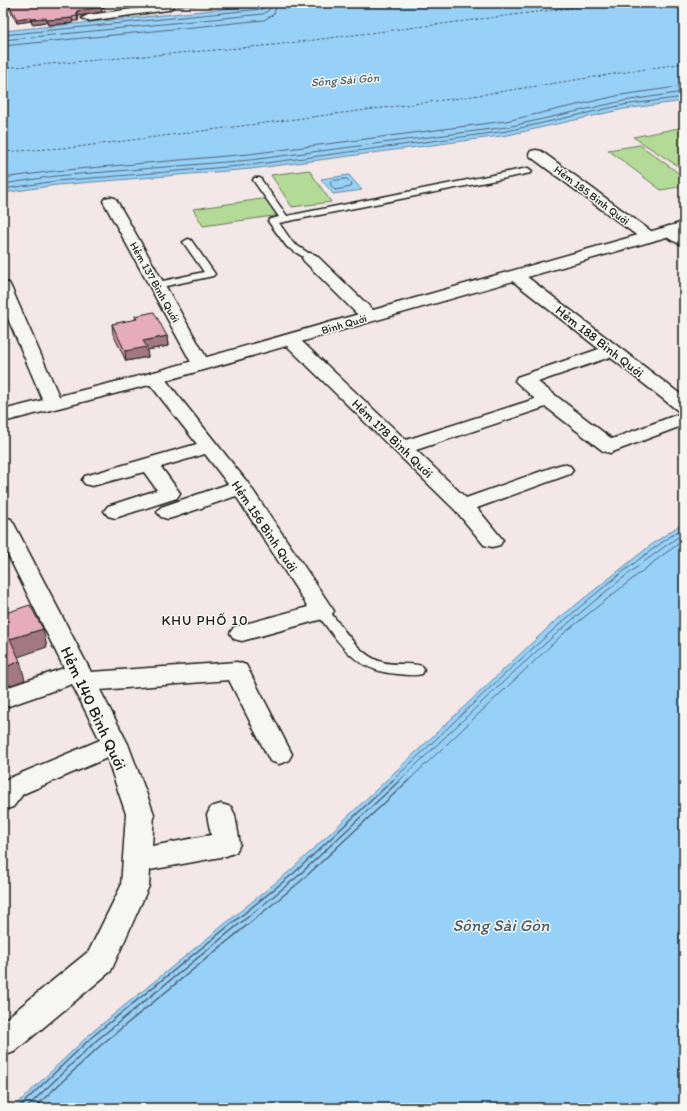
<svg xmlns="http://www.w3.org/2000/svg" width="687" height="1111" viewBox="0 0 687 1111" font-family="Itim,sans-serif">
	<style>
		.green { fill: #b3da96; stroke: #687b59 }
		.water { fill: #98d1f8; stroke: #6689a0 }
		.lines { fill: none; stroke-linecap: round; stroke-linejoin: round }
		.shore-far1 { stroke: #4e6474; stroke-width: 1 }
		.shore { stroke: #4e6474; stroke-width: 1.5 }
		.ferry { stroke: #475b69; stroke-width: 1; stroke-dasharray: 3 2; stroke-linecap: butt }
		.service-casing { stroke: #1c1c1c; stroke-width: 3 }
		.minor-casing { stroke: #1c1c1c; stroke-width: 3 }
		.secondary-casing { stroke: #1c1c1c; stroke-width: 3 }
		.path { stroke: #1c1c1c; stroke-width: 1.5; stroke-dasharray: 1.5 1.5; stroke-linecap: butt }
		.service { fill: #f6f6f2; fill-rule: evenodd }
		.minor { fill: #f6f6f2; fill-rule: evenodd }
		.secondary { fill: #f6f6f2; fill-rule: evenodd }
		.wall { fill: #c694a3; stroke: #1c1c1c }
		.shaded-wall { fill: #a17884; stroke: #1c1c1c }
		.building { fill: #e6acbd; stroke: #1c1c1c }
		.labels { text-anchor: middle; stroke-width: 3; stroke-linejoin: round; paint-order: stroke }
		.far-street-label { font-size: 11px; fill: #1c1c1c; stroke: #f6f6f2 }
		.far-water-label { font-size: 12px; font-style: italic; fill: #475b69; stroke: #f6f6f2 }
		.street-label { font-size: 13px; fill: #1c1c1c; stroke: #f6f6f2 }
		.neighbourhood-label { font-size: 14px; letter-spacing: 1px; fill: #1c1c1c; stroke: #f6f6f2 }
		.near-street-label { font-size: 16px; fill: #1c1c1c; stroke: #f6f6f2 }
		.near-water-label { font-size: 17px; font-style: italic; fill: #475b69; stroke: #f6f6f2 }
	</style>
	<rect width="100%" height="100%" fill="#f3e7e7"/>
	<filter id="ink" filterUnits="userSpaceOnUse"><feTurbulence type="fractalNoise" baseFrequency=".025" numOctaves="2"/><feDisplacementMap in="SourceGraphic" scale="8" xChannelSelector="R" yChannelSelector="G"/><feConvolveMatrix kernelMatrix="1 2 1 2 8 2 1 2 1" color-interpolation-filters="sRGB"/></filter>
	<g filter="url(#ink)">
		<path class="green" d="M684,127V170L633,137Z
			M640,145L684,177V186L661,190L608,150Z
			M309,170L331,202L292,207L271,175Z
			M269,198L280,215L203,226L193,209Z"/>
		<path class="water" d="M282,3H684V101L624,109L508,135L251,169L57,185L3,193V31Z
			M349,175L362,190L333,194L321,179Z
			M684,522V1108H13L91,1033L291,870L553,623L651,545Z"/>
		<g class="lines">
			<path class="shore-far1" d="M3,35L262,9L265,7L266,3
				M3,40L263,14L269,10L271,3
				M3,46L264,20L274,14L277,3
				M3,178L55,171L249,154L506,121L621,95L684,86
				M347,179L352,184L351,187L335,190L330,184L332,181Z
				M3,184L56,176L250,160L507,127L623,101L684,92
				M3,189L56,181L251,165L507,131L623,105L684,97
				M392,781C486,692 577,600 684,527
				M399,781C491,694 580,604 684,533
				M408,781L563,634L660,557L684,540"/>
			<path class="shore" d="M18,1108L93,1036L294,873L393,780
				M26,1108L97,1040L297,877L400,780
				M34,1108L101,1045L301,881L409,780"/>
			<path class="ferry" d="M3,68L274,45L608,3
				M3,152L77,147L460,98L684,63"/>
			<defs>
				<path id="service" d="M528,168L532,171L531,173L279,223L293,243L313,256L315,258L313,260L310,261L287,247L268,221L270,219L279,217L253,180L254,178H260L287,216Z
					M188,239L191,240L215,274L213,276L157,288L154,287L152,285L154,283L204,272L183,242Z
					M322,606L327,608C342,626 358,655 382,662C395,666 409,662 422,666L424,670L422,674C414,676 406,675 398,674C356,672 340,644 317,614L315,611L317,608Z"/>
				<path id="minor" d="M162,3H172L173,7L168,10L88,21L82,18L88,15L162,5Z
					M536,150L541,151L655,234L657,237L655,240L649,242L643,240L531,157L529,154L531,151Z
					M110,197L115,198L117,201L210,364L207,368L201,369L195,368L192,364L103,201L105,198Z
					M669,226L684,233V245C676,243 666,238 661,231L664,228Z
					M310,253L316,255L375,312L378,316L375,320L369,321L363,320L304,261L302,258L304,255Z
					M516,271L522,273L684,397V412L677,410L610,357L538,382L612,439L684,412V425L610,453L603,451L546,407L416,450L466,498L556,466L563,464L570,466L573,470L570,474L477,508L503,540L500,545L492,547L484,545L456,511L281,340L284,336L290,335L296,336L406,440L535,399L515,381L517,377L599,349L510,279L508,276L510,273Z
					M3,282L9,283L11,287L62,403L60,407L53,409L46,407L44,403L3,307Z
					M154,372L161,374L248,483L330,605L334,611L330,617L242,641L234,639L230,633L234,627L308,607L236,496L175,517L168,519L161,517L157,512L161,507L228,484L205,454L161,467L180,493L177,498L115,518L108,516L104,511L108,506L157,490L144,472L92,486L85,484L82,480L85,476L197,444L145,378L147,374Z
					M3,517L11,519L14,524L91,672L237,662L246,665L292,754L288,761L279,764L270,761L229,680L100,690L128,744L154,814L152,846L211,835L207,815L211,807L221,804L231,807L235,815L240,844L236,852L226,856L150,870L149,886L111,971L14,1052L3,1056V1021L89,951L121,886L126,814L107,758L23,794L13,807L3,810V781L5,780L100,740L72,684L3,708V689L64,668L3,545Z"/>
				<path id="secondary" d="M684,222V232L161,382L3,422V410L147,374Z"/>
			</defs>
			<use href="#service" class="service-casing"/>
			<use href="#minor" class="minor-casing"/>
			<use href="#secondary" class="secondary-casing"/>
			<path class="path" d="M679,92L684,96"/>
			<use href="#service" class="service"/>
			<use href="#minor" class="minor"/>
			<use href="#secondary" class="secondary"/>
		</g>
		<path class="wall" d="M6,3H103L104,9H101L102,12L78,16V21H73V23L48,25L46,22L32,24L31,21L17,23Z
			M137,3H161L160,4L141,6Z
			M135,316L167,336L168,346L147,350L148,357L126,361L113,334L112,324L136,320Z"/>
		<path class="shaded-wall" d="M140,3H161L160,4L141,6Z
			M177,3H210V4L177,6Z
			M103,4L104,9H101L102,12L78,16V21L77,11Z
			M30,17L31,21L17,23V19Z
			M46,18V22L32,24L31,19Z
			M72,18L73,23L48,25L47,20Z
			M167,336L168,346L147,350L148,357L126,361L125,351L143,341Z
			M43,629L47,647L15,658L10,639Z
			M20,661L25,680L3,688V668Z"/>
		<path class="building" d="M8,3H103V4L101,5V7L77,11V16L72,17V18L47,20L46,18L31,19L30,17L17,19Z
			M154,312L167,336L143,341L147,347L125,351L112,324L137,319L135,316Z
			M30,605L43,629L10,639L20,661L3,668V614Z"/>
	</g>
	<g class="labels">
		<g class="far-street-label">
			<text transform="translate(592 195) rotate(37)" y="4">Hẻm 185 Bình Quới</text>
			<text transform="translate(155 282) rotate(61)" y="4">Hẻm 137 Bình Quới</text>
			<text transform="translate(344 324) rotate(-16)" y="4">Bình Quới</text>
		</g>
		<g class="far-water-label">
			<text transform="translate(345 80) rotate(-4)" y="4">Sông Sài Gòn</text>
		</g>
		<g class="street-label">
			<text transform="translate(600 341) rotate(38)" y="5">Hẻm 188 Bình Quới</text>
			<text transform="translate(393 438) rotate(44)" y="5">Hẻm 178 Bình Quới</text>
			<text transform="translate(265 526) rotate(56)" y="5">Hẻm 156 Bình Quới</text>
		</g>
		<g class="neighbourhood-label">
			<text x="205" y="625">KHU PHỐ 10</text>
		</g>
		<g class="near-street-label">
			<text transform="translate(94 708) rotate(65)" y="6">Hẻm 140 Bình Quới</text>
		</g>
		<g class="near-water-label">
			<text x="501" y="931">Sông Sài Gòn</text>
		</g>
	</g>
	<rect width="687" height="1111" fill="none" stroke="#f6f6f2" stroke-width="16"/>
	<rect x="8" y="8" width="671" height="1095" fill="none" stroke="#1c1c1c" stroke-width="1.5" filter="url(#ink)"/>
</svg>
